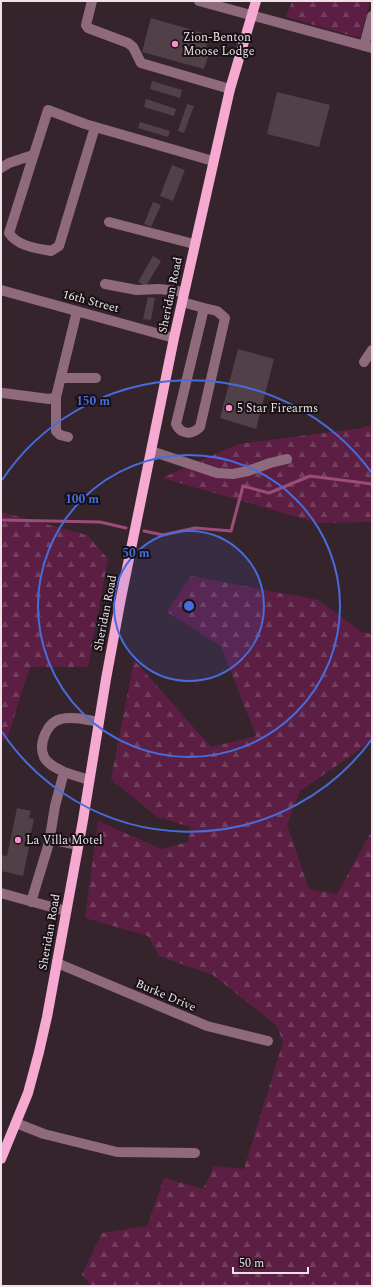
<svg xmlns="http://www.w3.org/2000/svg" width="373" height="1287" viewBox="0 0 373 1287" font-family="Spectral,serif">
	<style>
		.forest { fill: url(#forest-firs) }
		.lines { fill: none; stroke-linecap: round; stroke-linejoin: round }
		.stream { stroke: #9c4c79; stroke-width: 3 }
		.building { fill: #524049 }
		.minor { stroke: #8f6a7d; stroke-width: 10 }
		.major { stroke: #f6a9d1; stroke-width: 10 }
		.ring { fill: none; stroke: #476cdb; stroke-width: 2 }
		.poi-dot { fill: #f98fc9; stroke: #171014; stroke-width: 1.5 }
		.labels { text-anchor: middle; stroke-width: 4; stroke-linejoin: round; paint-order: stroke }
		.poi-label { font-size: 12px; fill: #eee2e7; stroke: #171014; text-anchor: start }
		.street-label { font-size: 12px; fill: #eee2e7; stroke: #171014 }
		.centre { fill: #476cdb; stroke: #171014; stroke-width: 2 }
		.ring-label { font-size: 12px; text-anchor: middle; font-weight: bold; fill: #476cdb; stroke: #171014; stroke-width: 4; stroke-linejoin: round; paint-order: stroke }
	</style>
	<defs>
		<pattern id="forest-firs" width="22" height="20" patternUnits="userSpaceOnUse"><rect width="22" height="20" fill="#5c1e43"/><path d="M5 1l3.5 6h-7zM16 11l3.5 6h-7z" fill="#743e5e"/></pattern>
	</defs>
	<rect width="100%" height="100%" fill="#35242c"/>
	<path class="forest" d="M292,1H370L360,38L286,17Z
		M372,425V522L318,523L162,478L238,444L362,428Z
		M1,512L87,535L108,559L88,667H30L7,739L1,742Z
		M191,576L318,600L362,632L372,634V739L355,753L300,791L287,825L309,889L337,894L370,834H372V1286H91L82,1274L102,1233L147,1226L164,1178L203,1189L214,1166L244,1169L283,1042L277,1026L213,975L159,956L148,936L85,918L98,821L161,849L188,842L191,827L157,817L111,779L134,660L211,747L256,736L221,646L167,612Z"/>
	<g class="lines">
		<path class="stream" d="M1,520L100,522L126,528
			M144,531L163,535L195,528L231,531L243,486L269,493L310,476L372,484"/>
	</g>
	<path class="building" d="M151,18L206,34L203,43L207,44L205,52L209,53L204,69L142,52Z
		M152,81L182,90L180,98L150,89Z
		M277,92L330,105L319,147L267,134Z
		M146,99L176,109L174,116L144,107Z
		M187,104L194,106L184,133L178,131Z
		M140,122L170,131L168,137L138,128Z
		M172,165L185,170L173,201L160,196Z
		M153,202L161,205L151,227L144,224Z
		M153,256L161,261L146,286L138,282Z
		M148,297L155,298L151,320L143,319Z
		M238,349L274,359L256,429L220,418Z
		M17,808L31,811L29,818L34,819L31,833H27L24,846L29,847L23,876L1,871V855L7,856Z"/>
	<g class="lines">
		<path class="minor" d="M92,1L86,25L88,28L128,43L133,47L141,63L230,89
			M199,1L372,48
			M364,46L372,16
			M95,127L59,246L51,251C36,248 17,246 9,233L48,110L85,124L213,161
			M1,168L9,163L33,155
			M109,222L194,244
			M105,284L137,290L159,289L184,292
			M1,290L174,338
			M182,302L204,308
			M204,308L217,311L225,318L200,427C192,435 181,435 176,424Z
			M364,362L372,350
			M61,378H96
			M3,393L49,399L56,397L77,311
			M56,397V431L60,435L68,437
			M151,451L217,473L233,474L248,471L270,463L287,459
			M64,772C57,768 48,765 44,757C38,744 47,722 61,719C73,716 87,720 99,722
			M49,839L78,845
			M1,893L66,911
			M31,902L49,843L55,806L64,772L89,780
			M57,963L207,1026L268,1041
			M16,1123L44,1134L117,1152L195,1153"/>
		<path class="major" d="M1,1159L28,1093L39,1052L47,1017L83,820L106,679L121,598L174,338L230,89L256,1"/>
	</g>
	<circle cx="189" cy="606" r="75" fill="#476cdb" fill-opacity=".12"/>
	<g class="ring">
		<circle cx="189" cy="606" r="75"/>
		<circle cx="189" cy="606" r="151"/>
		<path d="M372 739A226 226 0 0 1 2 732M2 480A226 226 0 0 1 372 473"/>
	</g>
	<g class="poi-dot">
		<circle cx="175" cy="44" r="4"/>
		<circle cx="229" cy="408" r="4"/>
		<circle cx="18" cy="840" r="4"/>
	</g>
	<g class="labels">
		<g class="poi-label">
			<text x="183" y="41">Zion-Benton<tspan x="183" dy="14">Moose Lodge</tspan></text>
			<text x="237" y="412">5 Star Firearms</text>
			<text x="26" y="844">La Villa Motel</text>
		</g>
		<g class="street-label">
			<text transform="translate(170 295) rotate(-78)" y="4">Sheridan Road</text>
			<text transform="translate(91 301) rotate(15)" y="4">16th Street</text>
			<text transform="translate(105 613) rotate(-79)" y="4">Sheridan Road</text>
			<text transform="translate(49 932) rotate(-80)" y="4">Sheridan Road</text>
			<text transform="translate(166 995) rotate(23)" y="4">Burke Drive</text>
		</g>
	</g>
	<circle cx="189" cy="606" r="6" class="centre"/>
	<g class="ring-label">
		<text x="93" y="405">150 m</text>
		<text x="82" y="503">100 m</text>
		<text x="136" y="557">50 m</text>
	</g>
	<rect width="373" height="1287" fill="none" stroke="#eee2e7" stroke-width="4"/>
	<path d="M233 1267v6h75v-6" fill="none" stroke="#eee2e7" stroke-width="2"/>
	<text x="239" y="1267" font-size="12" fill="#eee2e7" stroke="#171014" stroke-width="3" paint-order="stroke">50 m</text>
</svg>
